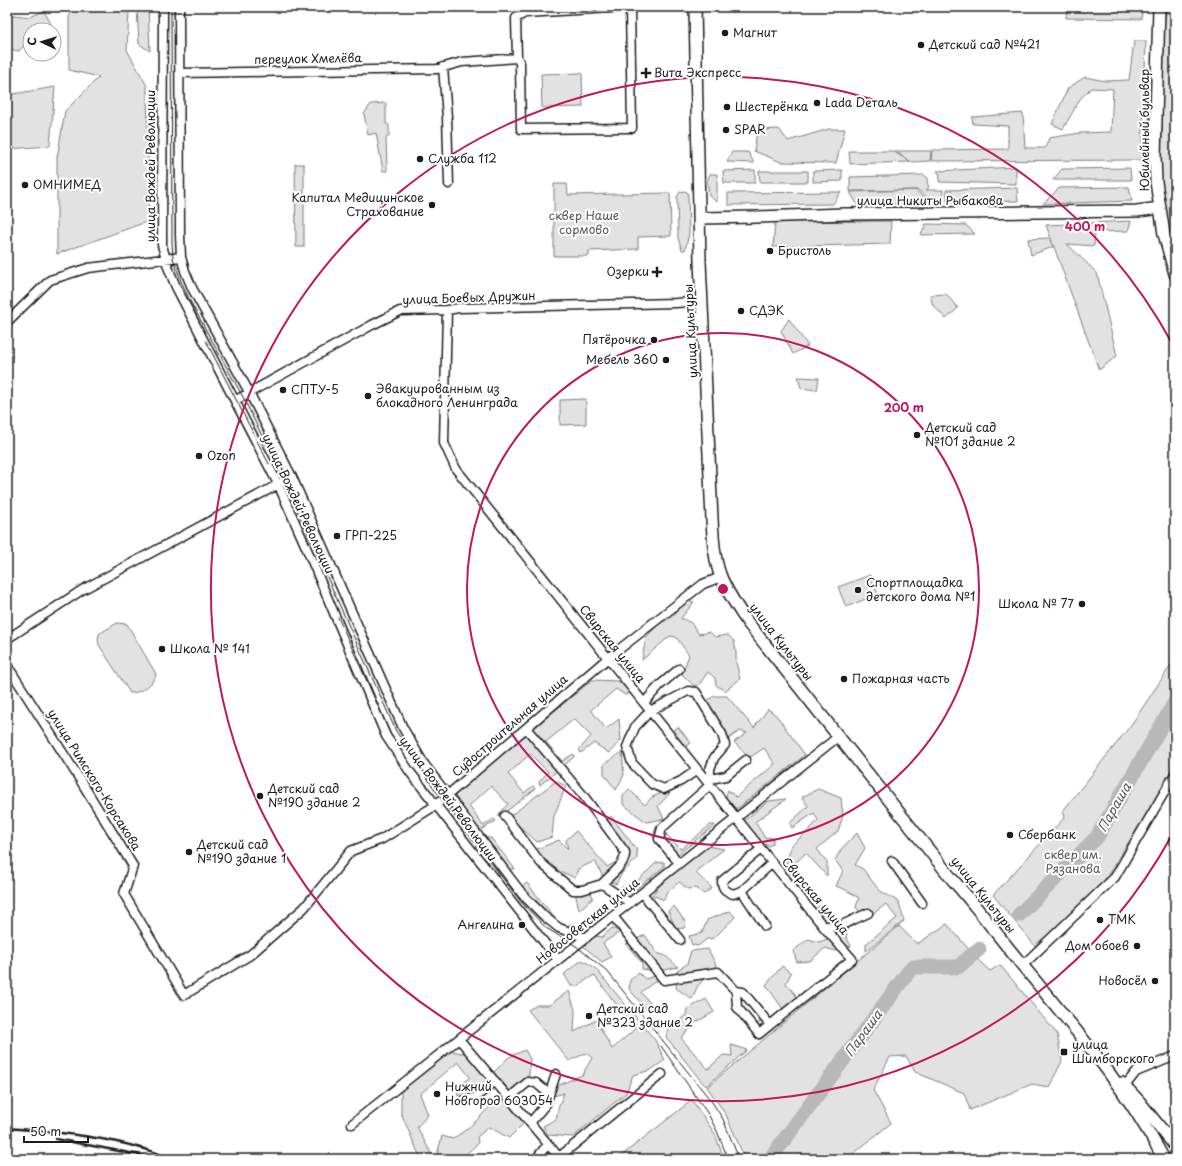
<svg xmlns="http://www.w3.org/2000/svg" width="1182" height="1166" viewBox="0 0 1182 1166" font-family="'Playpen Sans',sans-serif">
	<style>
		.green { fill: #e2e2e2; stroke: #7f7f7f }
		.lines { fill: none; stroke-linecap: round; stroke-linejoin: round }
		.river { stroke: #b8b8b8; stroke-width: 15 }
		.street-casing { stroke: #1c1c1c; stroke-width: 11 }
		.secondary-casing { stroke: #1c1c1c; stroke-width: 14 }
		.street { stroke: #fff; stroke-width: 8 }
		.secondary { stroke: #fff; stroke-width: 11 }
		.tram { stroke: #1c1c1c; stroke-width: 1 }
		.rail { stroke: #1c1c1c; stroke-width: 2.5 }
		.ring { fill: none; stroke: #c2185b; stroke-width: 2 }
		.poi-dot { fill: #1c1c1c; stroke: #fff; stroke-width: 1.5 }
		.labels { text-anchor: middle; stroke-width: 4; stroke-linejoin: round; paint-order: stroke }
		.poi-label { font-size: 12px; fill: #1c1c1c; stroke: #fff; text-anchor: start }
		.street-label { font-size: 12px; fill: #1c1c1c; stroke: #fff }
		.park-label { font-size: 12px; fill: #575757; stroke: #fff }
		.water-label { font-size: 13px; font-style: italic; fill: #5a5a5a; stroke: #fff }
		.centre { fill: #c2185b; stroke: #fff; stroke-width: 2 }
		.ring-label { font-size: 12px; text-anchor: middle; font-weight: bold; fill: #c2185b; stroke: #fff; stroke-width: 4; stroke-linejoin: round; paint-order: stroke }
	</style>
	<rect width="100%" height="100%" fill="#fff"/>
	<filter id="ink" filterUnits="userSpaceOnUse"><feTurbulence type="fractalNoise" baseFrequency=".025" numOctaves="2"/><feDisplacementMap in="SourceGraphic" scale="8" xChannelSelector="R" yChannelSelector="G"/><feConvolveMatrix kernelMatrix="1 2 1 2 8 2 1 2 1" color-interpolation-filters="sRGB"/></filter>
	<g filter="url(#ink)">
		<path class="green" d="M74,7H148L150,51L139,44L137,8L129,10L127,50L147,86L149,221L57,254V158L65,111L99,77L69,70V17Z
			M1067,7H1143L1141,19L1066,18Z
			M1167,7H1175V251L1168,226L1161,178L1164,28Z
			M44,11L51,24L39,30H30V39L19,51L7,49V14L30,17Z
			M1134,41H1146L1142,160L931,161L932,150L1008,149V126L973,124L972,117L1023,113L1025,148H1045L1049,138L1080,133L1111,132L1113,89L1091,88L1080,99L1063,129L1052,124L1068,88L1085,77L1105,81L1129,80Z
			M582,73L583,107L542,108L541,74Z
			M55,87L50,146L7,149V95Z
			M386,103V124L389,125V137H386L387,171H383L376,133L368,135L364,114L371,104Z
			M779,129L788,141L829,129H845L836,163L781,162L754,151L757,130Z
			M849,151H893L910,162L850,164Z
			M895,151H931L930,161L911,162Z
			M732,152H748L754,163L727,162Z
			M295,164H304V247H296Z
			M1016,167V184L939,182L940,175L937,171Z
			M1130,168L1131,180H1053L1062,169Z
			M755,170V183H724L723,171Z
			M842,170V181L813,182V171Z
			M759,171H808V182H760Z
			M710,174H717V202L709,196L707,181Z
			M924,175L928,178L927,183L929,187L926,190H943L942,202H932L918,190L850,191V177Z
			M554,184H567L568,195L670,193L671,236L638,237V249L589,251V256H554Z
			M1129,187L1132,201L1043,204L1059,188Z
			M1017,188L1018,201L947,202L946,190Z
			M915,190L931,203L857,204L850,192Z
			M685,191L688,193L689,234L685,250H682L678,238L677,197L680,192Z
			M841,192L833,204L728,205V193Z
			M891,221L890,244L773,247L775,222Z
			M1131,221L1128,231L1095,232L1094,246L1067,244L1097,273L1117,356L1099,370L1046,225Z
			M926,224L966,225L975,234L921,235Z
			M1049,238L1053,247L1031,255L1028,239Z
			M946,294L958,308L946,319L933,305L930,295Z
			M789,319L808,346L793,354L781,331Z
			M798,377L819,378L817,390L801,388Z
			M586,399V424L560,425V400Z
			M870,575L878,594L846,607L838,587Z
			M688,601L694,602L681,618L691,623L699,634L710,632L715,637L728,635L734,641L736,652V662L740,679L725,691L716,685L715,678L708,672L698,686L693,685L682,674L689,655L676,637L670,636L642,660L646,637L659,624L672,617L683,604Z
			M117,623L127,624L156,674C155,683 140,694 130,693L99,645L98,639L99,634Z
			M1175,659V764L1145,816L1102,884L1089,898L1035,946L993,895L1065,817L1063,811L1131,725Z
			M592,680L618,681L631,692L625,695L616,689L591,710L606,729L619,719L621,740L609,753L594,743L581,753L579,750L591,736L574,719L546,742L562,761L573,754L574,757L540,785L539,782L548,772L530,754L508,774L524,793L533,786L535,789L499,817V814L508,804L491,786L469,806L483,826L494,819L496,821L479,831L452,796Z
			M714,696H727L754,728L768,709L776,715L805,755L738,808H733L725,798L728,790L736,797L775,764L764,748L749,758L734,742L747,733L740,731L725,741L717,733V723L707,701Z
			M678,727L691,743L683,749L670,733Z
			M622,752L624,775L616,790L604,774V764Z
			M556,781L566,786L554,816L552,837L537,842L516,823L510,816Z
			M629,789L645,805L652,797L667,791L670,793L658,806L664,819L646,822L623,804V796Z
			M818,789L841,798L843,816L838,831L817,849L827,862V876L806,853L791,867L800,880L798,891L784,873L791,846L811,828L818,820L814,813L792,828L790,823L808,806L802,797Z
			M786,799L755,822L765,838L771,837L773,839V844L768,846L763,843L744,821L768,801Z
			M611,816L637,850V859L622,873L616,884L603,877L595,861L578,869L575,878L562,872L546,874L536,862L535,850L559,840L568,849L566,840L576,831L607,867L616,862H619L621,853L605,821Z
			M662,822L666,834L681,849L710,825H715L676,856L667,853L653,837L656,827Z
			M857,833L865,848L855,865L863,869L879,890L899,902L904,921L866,951V944L897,918L886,904L865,920L856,907L859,898L846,890L836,886L843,871L835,860L842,848Z
			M483,838H491L515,869H506Z
			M707,846L724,849L695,872L712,888L704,894L696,888L688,889L679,882L666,893L664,900L652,895L661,884Z
			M664,862V867L630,894L621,887L632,886L656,863Z
			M527,883L562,927L572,924L580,929L604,910L608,912L588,928L574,937L561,932L520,887Z
			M575,892H591L593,898L579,910Z
			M674,906L686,923L684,928L676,929L668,911Z
			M819,906L828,911L829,923L848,926L846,937L851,946L836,951L825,948L810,961L797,962L793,951L808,939L819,942L827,939L814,911Z
			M730,911L735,917L714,938L707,939L698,946L692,945L689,936L702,933L707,920Z
			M947,924L972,953L957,966H911L769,1159H745L726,1115L707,1087L899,926L917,944Z
			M612,928L620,932L603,943L611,957L602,962L583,946L595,936L602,937Z
			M645,935L657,953L666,956L678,967C666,970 654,972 642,969V963L626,944Z
			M708,949L716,965L697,987L692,999L676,988L677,971L687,964L691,951Z
			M974,956L990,971L1000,965L1057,1034L1062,1061L1049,1087L1032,1084L970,1110L964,1093L915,1072L906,1056L890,1057L873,1090L891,1123L847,1159H772L912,968H958Z
			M582,960L594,967L655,1040L665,1060L651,1070L633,1075L626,1093L573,1137L548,1135L543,1126L556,1119L559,1105L564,1093L547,1098L543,1092L584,1074L585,1070L592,1058L586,1053L569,1061L528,1010L537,1005H549L569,991L575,1010L574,1032L596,1020L612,1049L635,1029L594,975L577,986H571L564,974Z
			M782,966L791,973L786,983L799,999L820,982L827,984L759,1040L755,1033L757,1023L771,1018L783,1009L766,985Z
			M639,973L645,979L655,976L657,980L641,992L654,1008L647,1010L629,989L630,980Z
			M706,999L714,1012L695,1023L681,1038L708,1069L723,1055L732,1056L731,1045L747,1050L706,1086L702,1082L666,1037L668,1029L686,1015L687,1009Z
			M525,1050L530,1059L529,1075L510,1091L498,1081L493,1073L509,1057Z
			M451,1051L468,1054L485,1075L488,1085L473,1096H458L457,1089L470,1077L458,1062L420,1094L428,1115L417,1127L434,1159L420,1157L401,1113V1091Z
			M506,1099L525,1122L509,1138L489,1127L477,1137L478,1143L461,1159H436L442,1136L453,1139C461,1133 469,1128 476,1121C485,1112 492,1101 506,1099Z
			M692,1100L715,1134L724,1159H617Z"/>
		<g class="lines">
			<path class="river" d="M1019,915L1097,837L1175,702
				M770,1159L912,967H958L979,949"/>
			<defs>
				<path id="street" d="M163,7L162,245L168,267L176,287L278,484L306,547L386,736L410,772L558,960
					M179,7L180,235L181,257L185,271L192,288L249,392L292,477L403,728L424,764L523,895L545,917L559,928L586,938
					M517,58L516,18L525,13L630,7
					M443,67L447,117L449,184
					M180,73L437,69L462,62L517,58L520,63L521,129L632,128L630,7
					M447,310L444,443L456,469L823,926L852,959L770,1025L743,992L736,991L718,972L664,980L613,916
					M7,322L50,280L88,268L181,257
					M236,400L372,325L400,311L447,310L459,308L676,303L702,301
					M7,639L82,590L292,477
					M7,665L79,778L133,866L124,894L184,995L250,955L304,908L351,851L382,839L436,805L608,658L703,584L721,577
					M644,703L659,686L679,669
					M526,728L583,795L625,852C626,865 610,875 602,884
					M710,779L726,776L746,760
					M505,816L541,863L573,890H582L602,884L630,903
					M761,849L722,881C722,889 726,891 733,894L742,891L772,863
					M892,861L922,903
					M679,863L659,839L662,828L710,785V769L714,758L725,745L722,734L696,692L688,691L650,711L635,727L627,747L632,763L652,784L664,789L681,781L697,770
					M742,891L765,926
					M642,893L680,940
					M823,926H840L868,913
					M1023,965L1115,877L1175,774
					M736,991L737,1007L759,1034L770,1025
					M459,1039L559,1157L662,1074
					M1125,1086L1136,1072L1175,1056
					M509,1098L528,1082L536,1083L549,1094
					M465,1100L476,1097L495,1081
					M530,1123L546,1104L556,1074
					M352,1124L839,736
					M536,1159L548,1144"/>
				<path id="secondary" d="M695,7L700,262L712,519C713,538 714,560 721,577C728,594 738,608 748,623L952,879C977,907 999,937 1023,966C1051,1000 1080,1034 1107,1070C1128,1098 1147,1128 1164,1159
					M1159,7L1157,81L1155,156L1156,182L1164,234L1175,274
					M700,218L758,217L845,214L1137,211L1160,208
					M1122,1083L1138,1100L1175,1146"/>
			</defs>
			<use href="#street" class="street-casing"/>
			<use href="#secondary" class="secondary-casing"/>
			<use href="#street" class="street"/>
			<use href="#secondary" class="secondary"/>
			<path class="tram" d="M171,7L172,242L173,258L181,281L190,301L243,397L284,481L396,731L442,800L522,903L546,928L576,946L607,971L712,1102L723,1119L739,1159
				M206,341L269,464
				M338,617L391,735L401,749
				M661,1046L708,1114L717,1131L728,1159"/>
			<path class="rail" d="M7,1128C50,1131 100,1136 141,1148C152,1151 162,1155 173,1159
				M56,1139L140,1155L154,1159"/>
		</g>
	</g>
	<g class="ring">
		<circle cx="723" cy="589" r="256"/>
		<path d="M1173 833A512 512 0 1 1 1173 345"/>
	</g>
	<g class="poi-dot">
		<circle cx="725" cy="33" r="4"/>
		<circle cx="921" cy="45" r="4"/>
		<path d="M644 67h4v4h4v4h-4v4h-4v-4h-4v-4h4z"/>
		<circle cx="817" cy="103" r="4"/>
		<circle cx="727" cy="107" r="4"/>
		<circle cx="726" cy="130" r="4"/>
		<circle cx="420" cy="159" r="4"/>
		<circle cx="25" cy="185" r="4"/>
		<circle cx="432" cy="205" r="4"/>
		<circle cx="770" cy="251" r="4"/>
		<path d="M655 266h4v4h4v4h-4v4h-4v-4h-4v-4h4z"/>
		<circle cx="741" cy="311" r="4"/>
		<circle cx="654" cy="340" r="4"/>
		<circle cx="666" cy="360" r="4"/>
		<circle cx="283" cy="390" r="4"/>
		<circle cx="368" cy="396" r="4"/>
		<circle cx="917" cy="435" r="4"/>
		<circle cx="199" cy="456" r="4"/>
		<circle cx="337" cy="536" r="4"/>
		<circle cx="858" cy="590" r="4"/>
		<circle cx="1082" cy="604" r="4"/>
		<circle cx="162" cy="649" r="4"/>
		<circle cx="844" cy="679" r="4"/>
		<circle cx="260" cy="796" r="4"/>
		<circle cx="1010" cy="835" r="4"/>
		<circle cx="189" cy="852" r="4"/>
		<circle cx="1100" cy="920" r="4"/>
		<circle cx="522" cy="925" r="4"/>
		<circle cx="1137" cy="946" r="4"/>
		<circle cx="1155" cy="981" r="4"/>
		<circle cx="589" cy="1016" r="4"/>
		<rect x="1060" y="1048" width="8" height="8" rx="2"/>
		<circle cx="437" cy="1094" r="4"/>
	</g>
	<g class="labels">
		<g class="poi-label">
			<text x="733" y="37">Магнит</text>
			<text x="929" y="49">Детский сад №421</text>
			<text x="654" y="77">Вита Экспресс</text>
			<text x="825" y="107">Lada Dеталь</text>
			<text x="735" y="111">Шестерёнка</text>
			<text x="734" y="134">SPAR</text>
			<text x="428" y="163">Служба 112</text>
			<text x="33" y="189">ОМНИМЕД</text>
			<text x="424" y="202" text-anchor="end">Капитал Медицинское<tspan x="424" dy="14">Страхование</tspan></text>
			<text x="778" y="255">Бристоль</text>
			<text x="649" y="276" text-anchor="end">Озерки</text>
			<text x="749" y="315">СДЭК</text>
			<text x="646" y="344" text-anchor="end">Пятёрочка</text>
			<text x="658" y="364" text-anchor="end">Мебель 360</text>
			<text x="376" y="393">Эвакуированным из<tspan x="376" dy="14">блокадного Ленинграда</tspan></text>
			<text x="291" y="394">СПТУ-5</text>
			<text x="925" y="432">Детский сад<tspan x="925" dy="14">№101 здание 2</tspan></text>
			<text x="207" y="460">Ozon</text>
			<text x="345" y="540">ГРП-225</text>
			<text x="866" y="587">Спортплощадка<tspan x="866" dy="14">детского дома №1</tspan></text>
			<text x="1074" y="608" text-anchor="end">Школа № 77</text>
			<text x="170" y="653">Школа № 141</text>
			<text x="852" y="683">Пожарная часть</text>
			<text x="268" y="793">Детский сад<tspan x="268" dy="14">№190 здание 2</tspan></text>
			<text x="1018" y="839">Сбербанк</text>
			<text x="197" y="849">Детский сад<tspan x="197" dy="14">№190 здание 1</tspan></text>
			<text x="1108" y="924">ТМК</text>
			<text x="514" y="929" text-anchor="end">Ангелина</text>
			<text x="1129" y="950" text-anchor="end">Дом обоев</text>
			<text x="1147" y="985" text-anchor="end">Новосёл</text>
			<text x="597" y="1013">Детский сад<tspan x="597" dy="14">№323 здание 2</tspan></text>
			<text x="1072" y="1049">улица<tspan x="1072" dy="14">Шимборского</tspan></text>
			<text x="445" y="1091">Нижний<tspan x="445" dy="14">Новгород 603054</tspan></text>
		</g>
		<g class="street-label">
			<text transform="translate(308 59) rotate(-1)" y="4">переулок Хмелёва</text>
			<text transform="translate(1145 130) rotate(-90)" y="4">Юбилейный бульвар</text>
			<text transform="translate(151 166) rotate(-90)" y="4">улица Вождей Революции</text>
			<text x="930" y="205">улица Никиты Рыбакова</text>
			<text transform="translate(469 298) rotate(-2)" y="4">улица Боевых Дружин</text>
			<text transform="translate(691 331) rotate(-93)" y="4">улица Культуры</text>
			<text transform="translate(298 504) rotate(65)" y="4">улица Вождей Революции</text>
			<text transform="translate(781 642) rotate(52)" y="4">улица Культуры</text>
			<text transform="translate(612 644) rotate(51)" y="4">Свирская улица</text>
			<text transform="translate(510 726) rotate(-41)" y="4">Судостроительная улица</text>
			<text transform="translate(94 780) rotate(58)" y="4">улица Римского-Корсакова</text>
			<text transform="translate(448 799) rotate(53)" y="4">улица Вождей Революции</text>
			<text transform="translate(983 895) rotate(51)" y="4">улица Культуры</text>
			<text transform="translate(815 896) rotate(50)" y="4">Свирская улица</text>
			<text transform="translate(588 921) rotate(-39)" y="4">Новосоветская улица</text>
		</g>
		<g class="park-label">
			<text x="584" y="220">сквер Наше<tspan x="584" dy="14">сормово</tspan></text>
			<text x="1073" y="859">сквер им.<tspan x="1073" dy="14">Рязанова</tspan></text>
		</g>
		<g class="water-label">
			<text transform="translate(1114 807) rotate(-60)" y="5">Параша</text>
			<text transform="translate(863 1033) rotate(-54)" y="5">Параша</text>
		</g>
	</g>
	<circle cx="723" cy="589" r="6" class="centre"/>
	<g class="ring-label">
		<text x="1085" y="231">400 m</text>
		<text x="904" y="412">200 m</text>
	</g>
	<rect width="1182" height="1166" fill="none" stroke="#fff" stroke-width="24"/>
	<rect x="12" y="12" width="1158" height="1142" fill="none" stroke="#1c1c1c" stroke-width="1.5" filter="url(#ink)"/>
	<g transform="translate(42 42) rotate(274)"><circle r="19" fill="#ffffff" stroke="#a4a4a4"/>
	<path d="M0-3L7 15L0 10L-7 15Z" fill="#1c1c1c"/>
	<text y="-6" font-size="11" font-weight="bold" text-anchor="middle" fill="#1c1c1c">С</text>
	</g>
	<path d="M24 1136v6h64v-6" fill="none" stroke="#1c1c1c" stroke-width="2"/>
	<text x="30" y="1136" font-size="12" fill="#1c1c1c" stroke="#ffffff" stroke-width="3" paint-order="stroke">50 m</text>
</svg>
